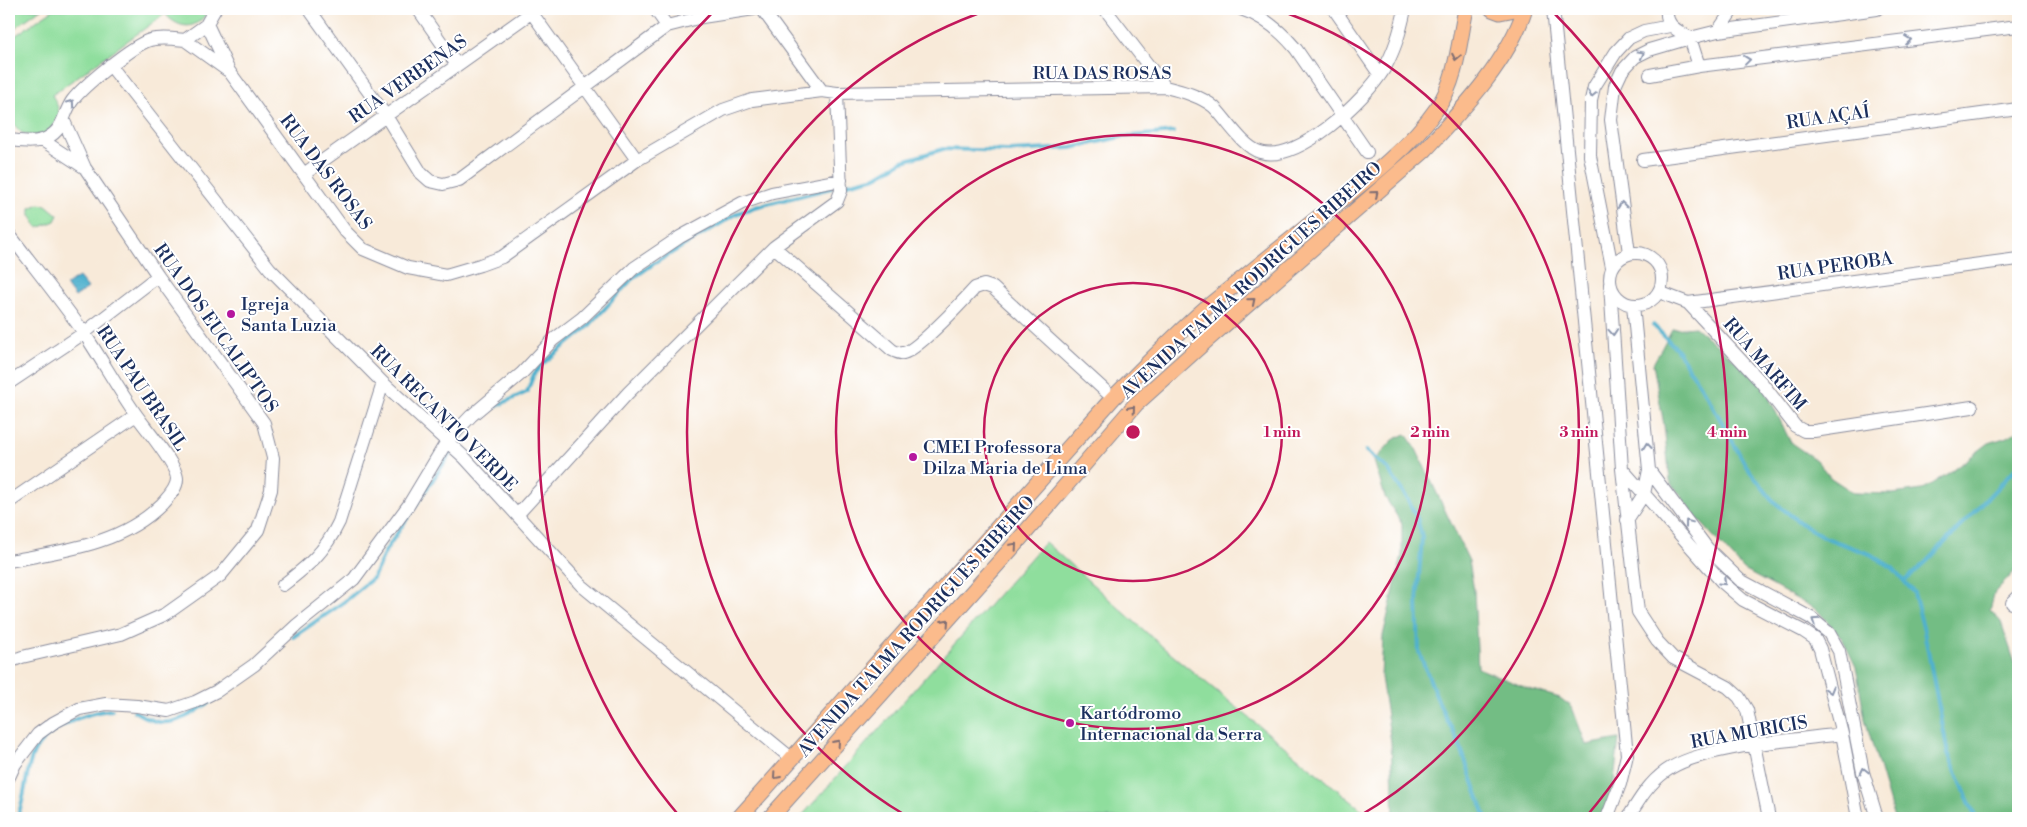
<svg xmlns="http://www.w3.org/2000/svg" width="2027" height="827" viewBox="0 0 2027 827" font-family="'Libre Bodoni',serif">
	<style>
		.green { fill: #8fde9d; stroke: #55867e }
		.forest { fill: #73bd84; stroke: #477671 }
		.water { fill: #4fb1ce; stroke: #357096 }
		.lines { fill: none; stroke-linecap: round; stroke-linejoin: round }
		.stream { stroke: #4fb1ce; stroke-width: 4 }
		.minor-casing { stroke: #8a8c9c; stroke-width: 14 }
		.major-casing { stroke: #8a8c9c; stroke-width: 17 }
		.minor { stroke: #fff; stroke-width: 12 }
		.major { stroke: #fbbb8c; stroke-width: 15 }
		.oneway { stroke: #8d97ae }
		.oneway2 { stroke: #806e73 }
		.ring { fill: none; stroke: #c2185b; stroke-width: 2.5 }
		.poi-dot { fill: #b5179e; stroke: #fff; stroke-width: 2 }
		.labels { text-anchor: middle; stroke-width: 4; stroke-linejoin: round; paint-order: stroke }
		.street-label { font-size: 18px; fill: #1b2f5e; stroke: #fff }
		.poi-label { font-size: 18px; fill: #1b2f5e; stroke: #fff; text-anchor: start }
		.centre { fill: #c2185b; stroke: #fff; stroke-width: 2.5 }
		.ring-label { font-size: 15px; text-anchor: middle; font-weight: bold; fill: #c2185b; stroke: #fff; stroke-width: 4; stroke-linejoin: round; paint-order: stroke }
	</style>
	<rect width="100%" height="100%" fill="#fff"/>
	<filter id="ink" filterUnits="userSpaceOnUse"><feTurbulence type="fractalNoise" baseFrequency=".02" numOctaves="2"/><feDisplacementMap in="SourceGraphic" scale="10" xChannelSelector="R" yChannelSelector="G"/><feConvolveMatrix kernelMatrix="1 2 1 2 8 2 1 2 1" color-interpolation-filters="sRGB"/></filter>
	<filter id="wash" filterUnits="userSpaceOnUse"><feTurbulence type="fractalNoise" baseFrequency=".0096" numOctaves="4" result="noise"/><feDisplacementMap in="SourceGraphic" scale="20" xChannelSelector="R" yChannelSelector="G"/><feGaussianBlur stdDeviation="1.12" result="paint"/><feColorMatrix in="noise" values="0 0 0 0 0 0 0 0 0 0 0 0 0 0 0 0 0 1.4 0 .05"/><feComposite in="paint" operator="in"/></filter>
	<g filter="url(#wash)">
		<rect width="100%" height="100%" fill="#f8ead9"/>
		<path class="green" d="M9,9H41L9,32Z
			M54,9H209C198,30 181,31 165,14L52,95C63,114 60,118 47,134C33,136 21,138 14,123L9,126V40Z
			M39,204L46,205L58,215L55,221L38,228L30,215V208Z
			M1045,542L1165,649L1372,818H800Z"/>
		<path class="forest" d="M1695,327L1762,383L1791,443L1816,460L1831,478L1854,493L1893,494L1922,490L1953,470L1989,443L2010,436L2018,430V568L1995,592L1990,610L2001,622L2018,672V818H1894L1865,719L1856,667L1842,638L1817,610L1744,570L1696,517L1670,481L1664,425L1653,364L1672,329Z
			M1406,434L1415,447L1469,561L1474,591L1478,668L1529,689L1560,698L1572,707L1586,745L1619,739L1613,789L1605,818H1394L1391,742L1381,677L1383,636L1402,555V524L1385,497L1374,461L1393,440Z"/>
		<path class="water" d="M79,277L88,288L75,297L66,285Z"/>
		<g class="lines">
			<path class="stream" d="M843,185L876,177L903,161L943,149L1009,151L1071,148L1121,137L1174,132
				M1653,325L1676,348L1709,399L1746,466L1773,501L1803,525L1826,538L1870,554L1893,568L1914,593L1924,631L1948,753L1976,818
				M486,411L527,392L534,374L541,365L587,328L632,279L653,264L738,213L755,207L831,188
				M1366,451L1387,468L1407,498L1417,518L1422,537L1417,602L1419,652L1441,708L1459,743L1486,818
				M1905,581L1927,561L2018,466
				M293,637L344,602L373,578L386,550L464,433L475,420
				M134,711C141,715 150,721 159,722C180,725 199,709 215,698
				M17,818C25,799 25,777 32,757C41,730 85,712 112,710"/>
		</g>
	</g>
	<g filter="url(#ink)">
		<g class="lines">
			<defs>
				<path id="minor" d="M309,9L386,116L421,173L430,181L443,184L459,180L667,26L702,17L754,9
					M418,9L457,65
					M529,9L637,160
					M655,9L667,26
					M762,9L822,91
					M1105,9L1165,87
					M1241,9C1263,16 1281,31 1296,49L1367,152
					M1334,9L1380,75
					M1553,9L1627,755L1620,784L1607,818
					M1667,9C1665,26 1677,30 1690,38L1718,31L1877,9
					M207,24L229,71L345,231L363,249L408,268L446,275L480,265L502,257L637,160L723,110L752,100L822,91L837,93L1165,87C1181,91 1201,96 1214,107C1226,119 1243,147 1260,152C1298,164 1365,100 1384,69C1394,52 1401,29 1405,9
					M1718,31L1733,9
					M185,40L227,70
					M110,65L270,269L383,383L464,457L581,585L791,758
					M1650,75L1699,66L2018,26
					M837,93L841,191L837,201L774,247L892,350C896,352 900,354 903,353C916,352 964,300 975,288L984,285L993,288L1113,398
					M9,140C20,141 36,144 47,138C65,128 62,116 72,101C83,86 133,45 150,40C162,37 174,39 185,40L206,25L215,9
					M42,140L85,168
					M1643,160L2018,109
					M304,174L532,12
					M9,234C34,267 60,299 84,333C102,360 118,389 137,416C146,429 177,465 177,479C177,489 168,497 162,504C121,545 62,551 9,561
					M1610 279a26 26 0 1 1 52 0a26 26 0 1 1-52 0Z
					M1629,253L1611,120L1615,86L1622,71L1635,57L1649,50L1690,38L1699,66
					M1612,267L1590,156L1591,100L1594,87L1616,52L1629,38L1644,31L1670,26
					M1610,284L1622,469L1722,582L1743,600L1803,631L1815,639L1820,649L1842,734L1858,818
					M1659,292L1688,303L2018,259
					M1688,303L1761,382L1795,426L1804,431H1814L1972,407
					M9,383L84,333L158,276
					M1622,469L1638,612L1657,641L1673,658L1728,687L1739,697L1747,710L1769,818
					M1649,470L1707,548L1740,580L1811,618L1829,633L1839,651L1863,772L1877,818
					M9,502L136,415
					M517,515L628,393L774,247
					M1627,520L1644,494L1649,470L1633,305
					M283,585C309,565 324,553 339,522L383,383
					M2012,603L2018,597
					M9,662L22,657L121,634L166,614L221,575L258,530L271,490L273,458L264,423L158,276L85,168L64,121
					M9,777L15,764L38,734L53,723L79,709L106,704L137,706L169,711L195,702L217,691L254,665L297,625L354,579L408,506L447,441L471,416L522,373L553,340L582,318L634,268L680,237L742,203L772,193L841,180
					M1628,818C1639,800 1649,783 1666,771C1702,745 1797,740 1842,734"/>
				<path id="major" d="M1492,9L1500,12L1515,9
					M739,818L1113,398C1144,367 1174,336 1206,308C1238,282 1271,256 1304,229C1349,193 1405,155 1438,107C1457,79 1459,41 1466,9
					M770,818L1011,549L1136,404L1207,340L1425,150C1462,110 1508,62 1525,9"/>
			</defs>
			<use href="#minor" class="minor-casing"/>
			<use href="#major" class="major-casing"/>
			<use href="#minor" class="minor"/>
			<use href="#major" class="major"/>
		</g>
		<defs><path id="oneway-chevron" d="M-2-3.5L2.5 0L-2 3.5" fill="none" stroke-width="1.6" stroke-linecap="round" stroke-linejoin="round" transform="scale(1.25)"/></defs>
		<g class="oneway">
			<use href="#oneway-chevron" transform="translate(1908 40) rotate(-7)"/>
			<use href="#oneway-chevron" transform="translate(1641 54) rotate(-29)"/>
			<use href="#oneway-chevron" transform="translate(1747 60) rotate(-7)"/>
			<use href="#oneway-chevron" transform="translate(1592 94) rotate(102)"/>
			<use href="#oneway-chevron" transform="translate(71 103) rotate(-55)"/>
			<use href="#oneway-chevron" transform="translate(1622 205) rotate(-97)"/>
			<use href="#oneway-chevron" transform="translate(1613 332) rotate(86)"/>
			<use href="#oneway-chevron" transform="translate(1647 446) rotate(-96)"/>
			<use href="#oneway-chevron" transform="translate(1688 523) rotate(-127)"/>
			<use href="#oneway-chevron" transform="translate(1723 582) rotate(44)"/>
			<use href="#oneway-chevron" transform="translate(1815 621) rotate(-147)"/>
			<use href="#oneway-chevron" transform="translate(1830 690) rotate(75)"/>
			<use href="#oneway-chevron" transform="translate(1864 771) rotate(-103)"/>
		</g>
		<g class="oneway2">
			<use href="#oneway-chevron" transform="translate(1456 57) rotate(101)"/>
			<use href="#oneway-chevron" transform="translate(1375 194) rotate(-41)"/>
			<use href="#oneway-chevron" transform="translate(1252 301) rotate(-40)"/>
			<use href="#oneway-chevron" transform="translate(1132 409) rotate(-49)"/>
			<use href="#oneway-chevron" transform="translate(1014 546) rotate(-49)"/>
			<use href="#oneway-chevron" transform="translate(946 622) rotate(-48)"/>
			<use href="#oneway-chevron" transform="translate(837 743) rotate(-48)"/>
			<use href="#oneway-chevron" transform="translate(776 776) rotate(131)"/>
		</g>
	</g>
	<g class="ring">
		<circle cx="1133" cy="432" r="149"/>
		<circle cx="1133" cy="432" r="297"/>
		<path d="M910 818A446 446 0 0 1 991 9M1275 9A446 446 0 0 1 1356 818"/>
		<path d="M681 818A594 594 0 0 1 713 12M1553 12A594 594 0 0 1 1585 818"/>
	</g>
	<g class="poi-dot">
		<circle cx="231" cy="314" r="5"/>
		<circle cx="913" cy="457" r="5"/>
		<circle cx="1070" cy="723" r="5"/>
	</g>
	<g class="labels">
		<g class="street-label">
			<text x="1102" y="79">RUA DAS ROSAS</text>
			<text transform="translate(408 79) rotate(-35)" y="6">RUA VERBENAS</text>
			<text transform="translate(1828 117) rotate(-8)" y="6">RUA AÇAÍ</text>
			<text transform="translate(326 172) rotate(53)" y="6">RUA DAS ROSAS</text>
			<text transform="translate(1835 266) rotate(-8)" y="6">RUA PEROBA</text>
			<text transform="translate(1251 280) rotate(-42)" y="6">AVENIDA TALMA RODRIGUES RIBEIRO</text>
			<text transform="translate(216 328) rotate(55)" y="6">RUA DOS EUCALIPTOS</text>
			<text transform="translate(1765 364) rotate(49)" y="6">RUA MARFIM</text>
			<text transform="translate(142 388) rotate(56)" y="6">RUA PAU BRASIL</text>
			<text transform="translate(444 418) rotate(45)" y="6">RUA RECANTO VERDE</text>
			<text transform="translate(916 626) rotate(-48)" y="6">AVENIDA TALMA RODRIGUES RIBEIRO</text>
			<text transform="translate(1749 732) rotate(-10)" y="6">RUA MURICIS</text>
		</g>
		<g class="poi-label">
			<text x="241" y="310">Igreja<tspan x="241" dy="21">Santa Luzia</tspan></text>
			<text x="923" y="453">CMEI Professora<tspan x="923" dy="21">Dilza Maria de Lima</tspan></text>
			<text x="1080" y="719">Kartódromo<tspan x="1080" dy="21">Internacional da Serra</tspan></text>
		</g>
	</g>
	<circle cx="1133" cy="432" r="8" class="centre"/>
	<g class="ring-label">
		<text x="1282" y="437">1 min</text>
		<text x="1430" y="437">2 min</text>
		<text x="1579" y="437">3 min</text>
		<text x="1727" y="437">4 min</text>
	</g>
	<rect width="2027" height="827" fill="none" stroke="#fff" stroke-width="30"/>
</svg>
